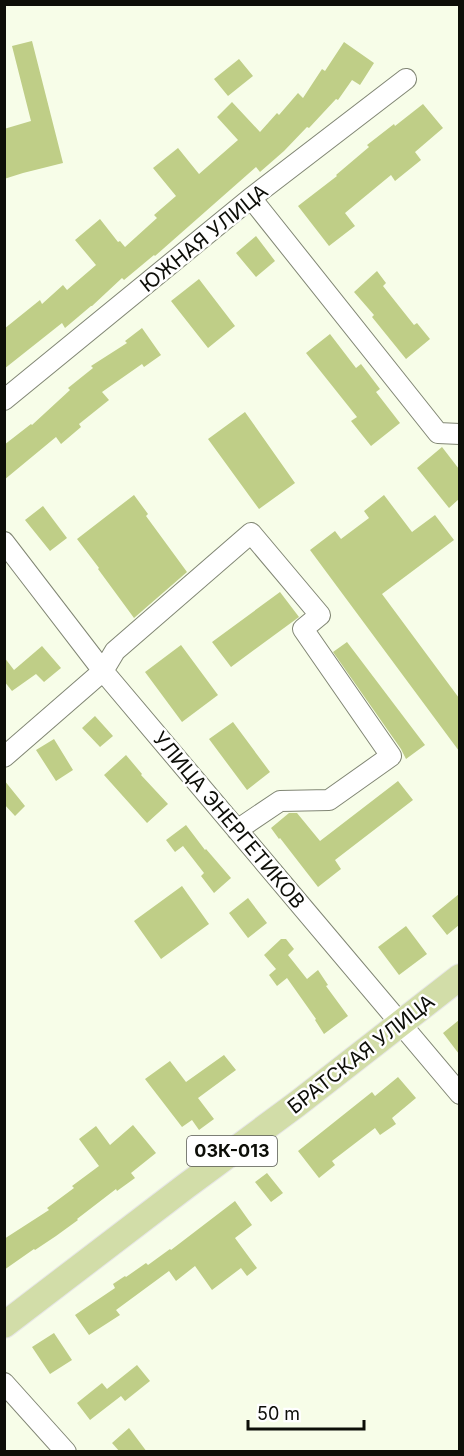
<svg xmlns="http://www.w3.org/2000/svg" width="464" height="1456" viewBox="0 0 464 1456" font-family="Inter,sans-serif">
	<style>
		.building { fill: #bfce87 }
		.lines { fill: none; stroke-linecap: round; stroke-linejoin: round }
		.minor-casing { stroke: #818674; stroke-width: 22 }
		.major-casing { stroke: #e7e7e6; stroke-width: 28 }
		.minor { stroke: #fff; stroke-width: 20 }
		.major { stroke: #d2dda8; stroke-width: 26 }
		.labels { text-anchor: middle; stroke-width: 5; stroke-linejoin: round; paint-order: stroke }
		.shield { fill: #fff; stroke: #565652; stroke-width: 1.5 }
		.shield-label { font-size: 18px; font-weight: bold; fill: #0d0e08 }
		.street-label { font-size: 20px; fill: #0d0e08; stroke: #fff }
	</style>
	<rect width="100%" height="100%" fill="#f7fde8"/>
	<path class="building" d="M32,41L63,163L23,173L4,179V129L31,121L12,46Z
		M344,42L374,63L360,85L352,80L338,100L336,99L309,128L307,127L284,151L260,172L256,167L155,256L154,255L124,280L122,278L92,306H91L65,328L62,323L4,369V329L40,300L42,304L63,285L67,290L96,265L75,240L100,219L118,242L120,241L125,247L157,218L154,215L176,196L153,168L178,148L199,174L238,140L217,117L232,102L260,132L277,113L279,115L298,93L303,98L322,69L325,71Z
		M239,59L253,76L228,96L214,79Z
		M423,104L443,128L415,152L421,160L395,181L391,175L345,213L355,226L329,246L298,206L337,176L336,175L369,147L367,145L394,124L395,126Z
		M256,236L275,261L256,277L236,253Z
		M377,271L386,283L383,286L414,325L417,323L430,339L406,359L372,317L374,315L354,292Z
		M199,279L235,326L208,348L171,301Z
		M142,328L161,355L144,367L142,364L102,392L109,400L79,424L81,427L61,444L56,437L4,480V445L31,424L32,425L70,390L68,388L93,368L91,366L127,343L125,341Z
		M330,334L356,368L361,364L380,389L376,392L400,423L371,446L351,421L357,417L306,353Z
		M245,412L295,483L259,509L208,439Z
		M442,447L459,469V499L449,508L417,468Z
		M134,495L148,514L146,516L187,572L134,618L98,569L99,568L77,539Z
		M384,495L412,532L435,515L454,540L382,594L459,698V751L310,550L335,531L341,539L369,518L364,511Z
		M43,506L67,538L50,551L25,520Z
		M280,592L299,617L231,667L212,642Z
		M347,642L425,745L406,759L401,749L333,652Z
		M181,645L218,695L182,722L145,672Z
		M42,646L61,668L44,682L36,674L12,691L4,681V657L14,670Z
		M95,716L113,736L100,747L82,728Z
		M233,722L270,772L247,790L209,739Z
		M54,739L73,770L56,781L36,750Z
		M126,755L142,774L141,775L168,804L147,823L104,775Z
		M4,780L25,806L15,816L4,804Z
		M398,781L413,800L335,860L341,869L318,887L280,838L279,839L271,828L289,813H297L320,841Z
		M186,825L205,850L206,849L231,878L214,893L201,876L204,873L183,846L175,852L166,840Z
		M182,886L209,924L161,959L134,921Z
		M459,894V925L447,935L432,916Z
		M248,898L267,923L248,938L229,913Z
		M406,926L427,954L399,975L378,947Z
		M281,939H286L294,949L288,955L307,979L318,970L328,985L326,986L348,1016L324,1034L315,1020L316,1019L287,978L277,986L269,975L276,969L264,955Z
		M459,1020V1054L443,1033Z
		M224,1055L236,1070L198,1098L214,1119L199,1130L192,1120L182,1127L145,1079L170,1061L186,1082Z
		M398,1077L416,1098L392,1118L396,1124L380,1135L375,1128L332,1161L335,1165L319,1178L298,1151L372,1092L375,1096Z
		M133,1125L156,1153L131,1173L135,1178L117,1191L116,1189L77,1219L78,1220L56,1236L35,1250L34,1249L4,1270V1239L49,1210L47,1208L74,1188L72,1186L99,1166L79,1139L96,1126L110,1145Z
		M267,1173L283,1193L271,1202L255,1182Z
		M235,1201L252,1225L235,1238L257,1268L247,1276L241,1268L212,1290L195,1266L176,1281L169,1271L116,1310L120,1315L89,1335L75,1315L115,1288L113,1284L125,1276L126,1277L146,1263L148,1265L170,1249L171,1250Z
		M54,1333L72,1360L50,1374L32,1347Z
		M137,1365L150,1381L125,1401L121,1396L90,1420L77,1403L102,1383L107,1389Z
		M129,1428L147,1452H120L112,1443Z"/>
	<g class="lines">
		<defs>
			<path id="minor" d="M251,198L438,433L460,434
				M4,400L251,198L406,79
				M4,542L103,671L460,1094
				M4,757L103,671L115,651L251,533L320,615L303,629L391,756L329,800L280,801L237,830
				M4,1383L66,1452"/>
			<path id="major" d="M4,1325L186,1186L297,1104L460,977"/>
		</defs>
		<use href="#minor" class="minor-casing"/>
		<use href="#major" class="major-casing"/>
		<use href="#minor" class="minor"/>
		<use href="#major" class="major"/>
	</g>
	<g class="labels">
		<rect class="shield" x="187" y="1136" width="90" height="30" rx="4.5"/>
		<g class="shield-label">
			<text x="232" y="1157">03К-013</text>
		</g>
		<g class="street-label">
			<text transform="translate(204 238) rotate(-39)" y="7">ЮЖНАЯ УЛИЦА</text>
			<text transform="translate(229 820) rotate(50)" y="7">УЛИЦА ЭНЕРГЕТИКОВ</text>
			<text transform="translate(361 1054) rotate(-38)" y="7">БРАТСКАЯ УЛИЦА</text>
		</g>
	</g>
	<rect width="464" height="1456" fill="none" stroke="#0d0e08" stroke-width="12"/>
	<path d="M248 1420v9h116v-9" fill="none" stroke="#0d0e08" stroke-width="3"/>
	<text x="257" y="1420" font-size="18" fill="#0d0e08" stroke="#ffffff" stroke-width="4.5" paint-order="stroke">50 m</text>
</svg>
